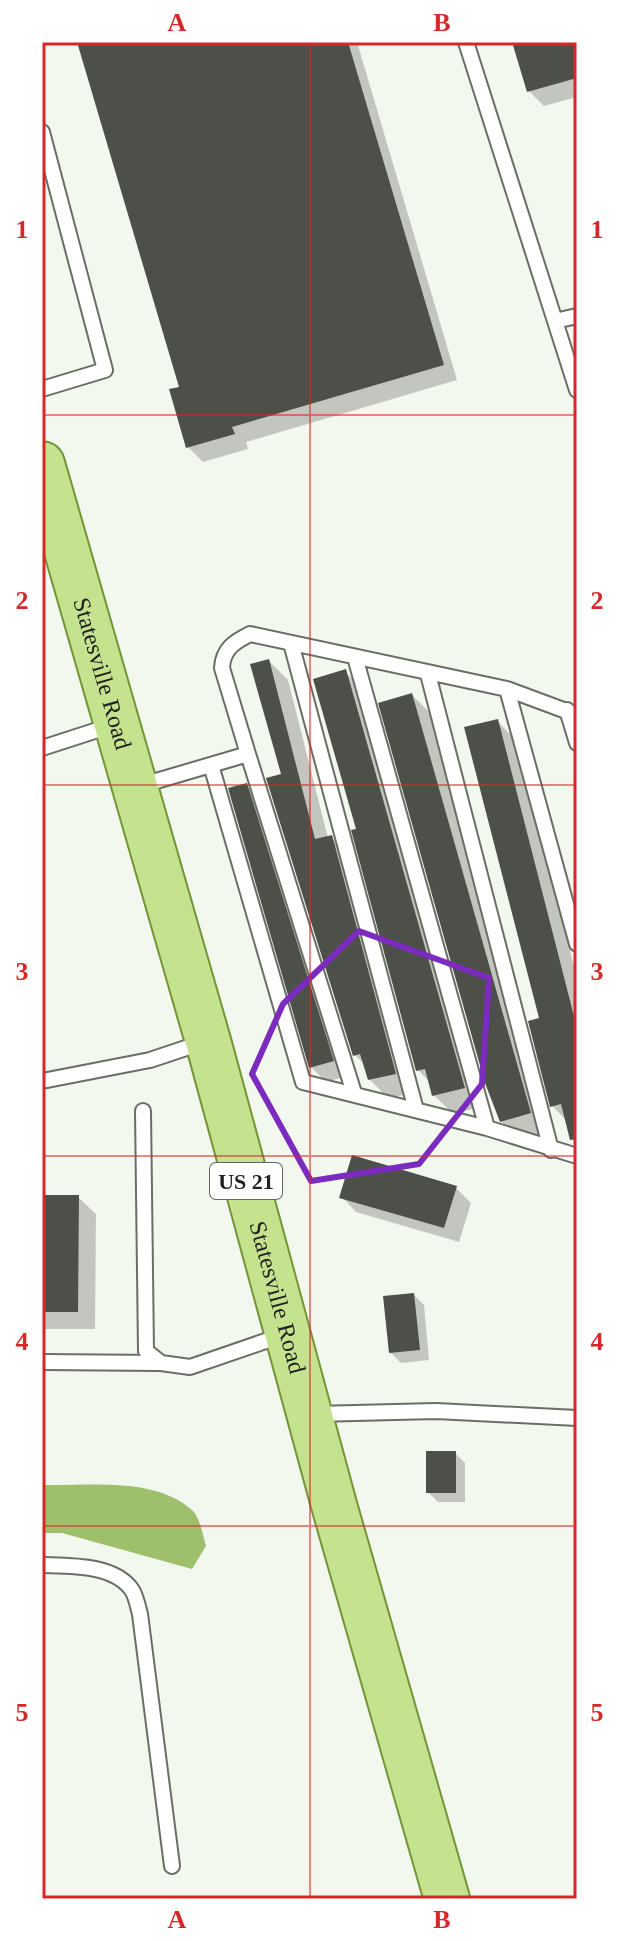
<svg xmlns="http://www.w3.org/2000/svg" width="619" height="1941" viewBox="0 0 619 1941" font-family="Georgia,serif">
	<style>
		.forest { fill: #9ec06c }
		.shadow { fill: #0003 }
		.building { fill: #4d5049 }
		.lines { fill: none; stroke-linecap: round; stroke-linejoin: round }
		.service-casing { stroke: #6a6e66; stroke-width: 18 }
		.primary-casing { stroke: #739437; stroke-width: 48 }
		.service { stroke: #fff; stroke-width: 14 }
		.primary { stroke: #c5e38e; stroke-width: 44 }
		.marked { fill: none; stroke: #7b2cbf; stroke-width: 6; stroke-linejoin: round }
		.grid { fill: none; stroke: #d62828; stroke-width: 2; stroke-opacity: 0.55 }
		.labels { text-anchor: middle; stroke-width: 8; stroke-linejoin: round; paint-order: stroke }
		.shield { fill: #fff; stroke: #646563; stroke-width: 2 }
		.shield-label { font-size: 22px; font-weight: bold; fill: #222320 }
		.street-label { font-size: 24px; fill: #222320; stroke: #fff }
		.neatline { fill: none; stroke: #d62828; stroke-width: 3 }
		.grid-label { font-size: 26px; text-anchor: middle; font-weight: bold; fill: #d62828 }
	</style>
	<rect width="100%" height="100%" fill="#f3f8ee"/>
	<path class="forest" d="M42,1485C89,1486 156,1476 193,1511C200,1518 203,1536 206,1546L192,1569L62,1533H42Z"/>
	<path class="shadow" d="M79,42H357L457,380L246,442L248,449L203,462L188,447L181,388Z
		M515,42H577V97L544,106L529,91Z
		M269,661L288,680L328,838L331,837L350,856L414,1093L388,1098L369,1079L366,1066L355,1055L283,775Z
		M345,672L364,690L483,1106L453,1114L434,1095L431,1083L418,1070Z
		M412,695L431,714L549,1131L519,1139L500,1120Z
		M497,721L516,740L577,978V1147L568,1122L552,1106Z
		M246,785L261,800L347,1076L326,1082L311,1067Z
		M456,1188L471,1203L459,1242L356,1212L342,1197Z
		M42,1197H78L96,1214L95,1329H42Z
		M414,1295L424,1305L429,1360L401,1363L391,1353Z
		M455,1453L465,1463V1502H438L428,1492Z"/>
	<path class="building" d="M77,42H348L444,365L232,427L235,434L186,448L169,389L179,387Z
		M512,42H577V78L527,92Z
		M269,659L315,839L332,835L396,1074L368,1080L360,1054L353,1056L266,778L281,774L250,664Z
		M346,669L465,1088L432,1096L425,1069L416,1071L351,830L356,829L313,679Z
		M412,693L531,1113L500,1122L485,1083L378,703Z
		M498,719L577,1028V1139L570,1140L561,1104L550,1107L528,1021L539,1018L464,727Z
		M247,783L334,1061L309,1068L228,788Z
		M352,1155L457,1186L444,1228L339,1198Z
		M42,1195H79L78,1312H42Z
		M414,1293L420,1350L389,1353L383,1296Z
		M426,1451H456V1493H426Z"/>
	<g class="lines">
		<defs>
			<path id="service" d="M466,42L577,390
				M42,132L105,370L42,389
				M555,321L577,316
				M291,643L416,1110
				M355,657L487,1128
				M428,674L551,1150
				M507,689L577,944
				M567,710L577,743
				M42,748L113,725
				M248,754L354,1093
				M211,765L303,1082L487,1128L577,1156
				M139,786L248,754L222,668C223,649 234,642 250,634L507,689L577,715
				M42,1081L150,1060L204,1042
				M143,1111L146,1351L161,1363
				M42,1362L161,1363L190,1367L283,1335
				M314,1414L436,1411L577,1418
				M42,1565C69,1566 114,1564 132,1590C136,1596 138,1607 140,1614L172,1866"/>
			<g id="primary">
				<path id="s1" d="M42,464L208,1041L334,1505L447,1899"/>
			</g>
		</defs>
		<use href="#service" class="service-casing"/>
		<use href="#primary" class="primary-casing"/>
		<use href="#service" class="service"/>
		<use href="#primary" class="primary"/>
	</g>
	<path class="marked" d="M359,931L489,978L482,1084L419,1164L311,1181L252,1074L283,1004Z"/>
	<path class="grid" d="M310,42V1899M42,415H577M42,785H577M42,1156H577M42,1526H577"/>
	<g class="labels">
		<rect class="shield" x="210" y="1163" width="72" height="36" rx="6"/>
		<g class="shield-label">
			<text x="246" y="1189">US 21</text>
		</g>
		<g class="street-label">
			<text dy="8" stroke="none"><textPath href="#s1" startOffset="218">Statesville Road</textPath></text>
			<text dy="8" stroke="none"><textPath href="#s1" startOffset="866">Statesville Road</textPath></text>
		</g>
	</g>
	<rect width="619" height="1941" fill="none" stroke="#ffffff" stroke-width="88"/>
	<rect x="44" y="44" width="531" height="1853" class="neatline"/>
	<g class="grid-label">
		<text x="177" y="31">A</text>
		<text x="442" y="31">B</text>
		<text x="22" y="238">1</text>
		<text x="597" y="238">1</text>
		<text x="22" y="609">2</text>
		<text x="597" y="609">2</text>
		<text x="22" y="980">3</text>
		<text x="597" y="980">3</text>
		<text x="22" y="1350">4</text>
		<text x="597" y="1350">4</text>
		<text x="22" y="1721">5</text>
		<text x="597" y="1721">5</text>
		<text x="177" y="1928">A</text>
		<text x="442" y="1928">B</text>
	</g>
</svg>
